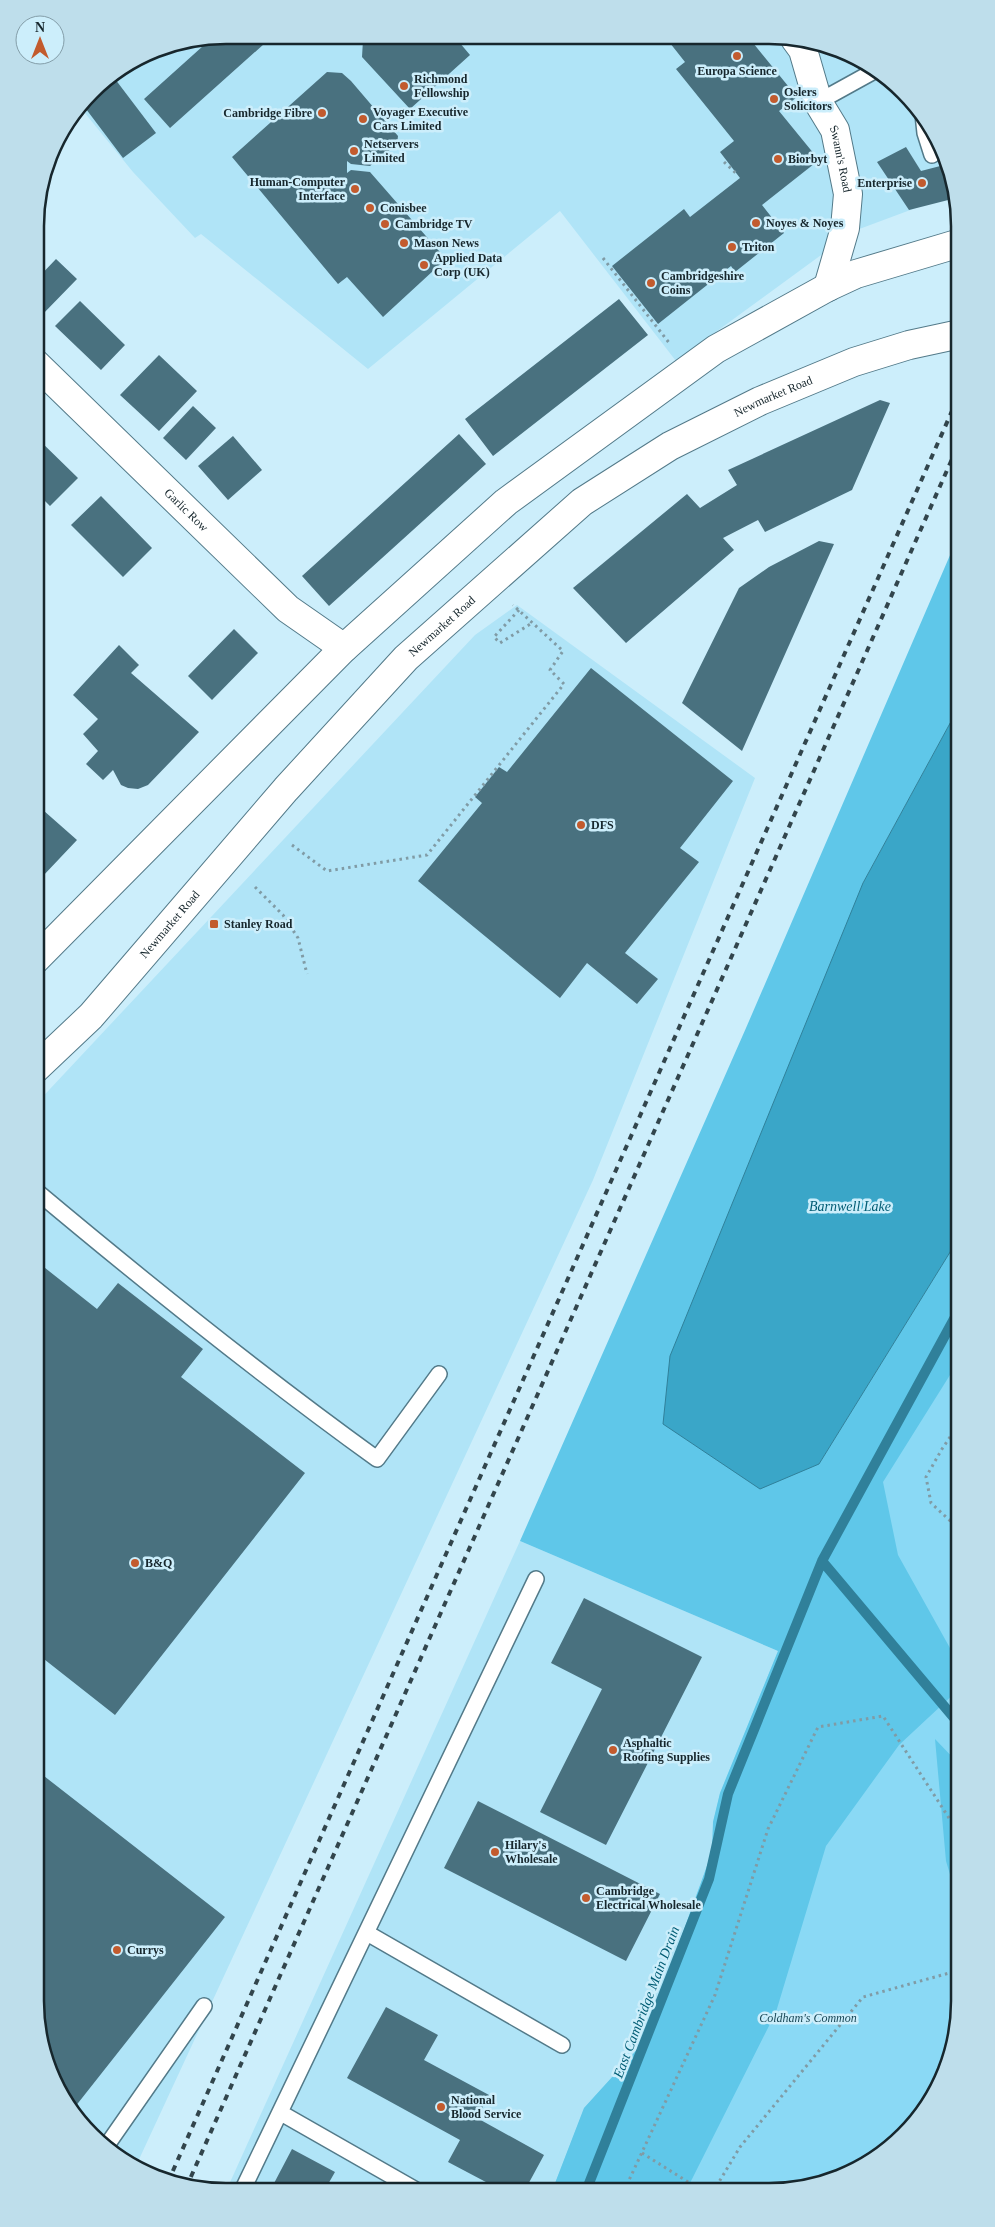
<svg xmlns="http://www.w3.org/2000/svg" width="995" height="2227" viewBox="0 0 995 2227" font-family="Georgia,serif">
	<style>
		.built { fill: #b0e4f7 }
		.green { fill: #8ad9f5 }
		.forest { fill: #5fc7e9 }
		.water { fill: #3aa6c8; stroke: #30809a }
		.lines { fill: none; stroke-linecap: round; stroke-linejoin: round }
		.stream { stroke: #30809a; stroke-width: 10 }
		.building { fill: #49717f }
		.lane-casing { stroke: #537a89; stroke-width: 18 }
		.street-casing { stroke: #537a89; stroke-width: 30 }
		.primary-casing { stroke: #537a89; stroke-width: 30 }
		.path { stroke: #809ba5; stroke-width: 3; stroke-dasharray: 2.5 4; stroke-linecap: butt }
		.lane { stroke: #fff; stroke-width: 15 }
		.street { stroke: #fff; stroke-width: 28 }
		.primary { stroke: #fff; stroke-width: 28 }
		.rail { stroke: #32454c; stroke-width: 4; stroke-dasharray: 6 6; stroke-linecap: butt }
		.poi-dot { fill: #c25b2e; stroke: #cceefb; stroke-width: 2 }
		.labels { text-anchor: middle; stroke-width: 5; stroke-linejoin: round; paint-order: stroke }
		.poi-label { font-size: 12px; font-weight: bold; fill: #17272d; stroke: #cceefb; text-anchor: start }
		.street-label { font-size: 12px; fill: #17272d; stroke: #cceefb }
		.park-label { font-size: 12px; font-style: italic; fill: #184655; stroke: #cceefb }
		.water-label { font-size: 14px; font-style: italic; fill: #005c74; stroke: #cceefb }
		.rim { fill: none; stroke: #17272d; stroke-width: 2.5 }
	</style>
	<rect width="100%" height="100%" fill="#cceefb"/>
	<path class="built" d="M225,35L807,39L854,54L895,82L928,120L953,176L956,193L854,231L676,361L560,211L368,369L201,234L195,238L133,172L80,107L100,82L153,49Z
		M517,605L755,778L593,1180L135,2168L100,2145L67,2107L42,2051L35,2002V1105L475,635Z
		M520,1541L778,1651L720,1793L713,1822L712,1852L643,2043L584,2108L552,2191L227,2189Z"/>
	<path class="green" d="M960,1236V2014L945,2075L913,2127L875,2160L819,2185L770,2192L552,2191L584,2108L643,2043L712,1852L713,1822L720,1793L778,1651L600,1508L819,1464Z"/>
	<path class="forest" d="M960,532V705L863,883L819,1464L960,1236V1359L883,1482L898,1555L955,1657L958,1690L899,1745L826,1846L776,2012L686,2191H552L584,2108L643,2043L712,1852L713,1822L720,1793L778,1651L520,1541L746,1028Z
		M935,1739L960,1765V1908L946,1861Z"/>
	<path class="water" d="M960,705V1236L819,1464L760,1489L663,1424L670,1356L863,883Z"/>
	<g class="lines">
		<path class="stream" d="M822,1561L960,1725
			M586,2191L709,1879L728,1794L822,1561L960,1308"/>
	</g>
	<path class="building" d="M225,35H274L170,128L144,99L213,37Z
		M368,36H454L470,55L410,109L362,57L363,40Z
		M666,38H749L797,97L779,111L819,160L762,205L784,233L735,272L731,266L658,324L612,266L684,209L690,217L740,178L720,152L734,141L676,69L685,62Z
		M327,72L342,73L351,81L398,136L397,144L370,166L351,164L347,161V173L351,170L370,172L446,259L383,317L347,277L338,284L232,157Z
		M112,75L156,133L123,158L83,105L98,84Z
		M906,147L921,171L948,164L956,198L909,210L877,162Z
		M56,259L77,279L41,316L35,310V281Z
		M619,299L648,335L493,456L465,419Z
		M80,301L125,345L101,370L55,326Z
		M159,355L197,391L159,431L120,395Z
		M880,400L890,403L852,490L765,532L758,520L723,538L734,550L626,643L573,588L687,494L700,508L737,485L728,470Z
		M193,406L216,428L186,460L163,438Z
		M459,434L486,464L329,606L302,576Z
		M35,436L78,478L50,506L35,491Z
		M233,436L262,470L228,500L198,466Z
		M101,496L152,548L123,577L71,525Z
		M819,541L834,544L742,751L682,703L739,588L769,567Z
		M234,629L258,653L212,700L188,676Z
		M119,645L139,665L131,673L199,732L148,785L138,789L128,788L121,785L113,770L103,780L86,764L98,751L83,734L98,719L73,695Z
		M591,668L733,781L680,848L699,862L625,953L658,979L637,1004L587,963L560,998L418,881L482,803L475,797L499,767L507,772Z
		M35,803L77,840L42,877L35,871Z
		M35,894L43,902L35,911Z
		M35,1260L97,1309L118,1283L203,1349L181,1377L305,1473L115,1715L35,1652Z
		M584,1598L702,1657L606,1845L540,1812L602,1689L551,1663Z
		M35,1769L225,1917L71,2112L67,2107L42,2051L35,2002Z
		M478,1801L660,1894L626,1961L444,1868Z
		M386,2007L438,2035L424,2060L489,2095L477,2118L544,2155L525,2190H501L448,2162L460,2140L347,2078Z
		M292,2149L335,2172L327,2186L334,2189H271Z
		M354,2182L367,2190L349,2189Z"/>
	<g class="lines">
		<defs>
			<path id="lane" d="M818,102L876,70
				M923,114L925,133L932,155
				M35,1190C146,1283 259,1374 377,1459L439,1374
				M367,1933L562,2045
				M281,2113L416,2190
				M105,2148L204,2006
				M243,2189L536,1579"/>
			<g id="street">
				<path id="s1" d="M795,39L803,50L818,102L835,130L848,194L845,228L828,287"/>
				<path id="s2" d="M35,363L288,609L344,648"/>
			</g>
			<g id="primary">
				<path d="M35,960L344,648L506,502L716,349L828,287L856,274L960,243"/>
				<path id="s3" d="M35,1069L91,1016L286,789L406,658L582,502L670,446L760,401L854,362L909,345L960,334"/>
			</g>
		</defs>
		<use href="#lane" class="lane-casing"/>
		<use href="#street" class="street-casing"/>
		<use href="#primary" class="primary-casing"/>
		<path class="path" d="M724,162L738,175
			M603,258L670,344
			M519,610L494,637L500,643L532,623
			M292,845L327,871L427,855L564,684L550,670L563,651L513,605
			M255,887L283,915L298,938L307,974
			M960,1530L931,1503L926,1477L942,1449L960,1422
			M642,2153L704,2192
			M624,2191L715,1995L768,1829L818,1727L883,1716L960,1835
			M713,2192L740,2147L863,1997L960,1970"/>
		<use href="#lane" class="lane"/>
		<use href="#street" class="street"/>
		<use href="#primary" class="primary"/>
		<path class="rail" d="M168,2182L960,393
			M186,2188L960,441"/>
	</g>
	<g class="poi-dot">
		<circle cx="737" cy="56" r="5"/>
		<circle cx="404" cy="86" r="5"/>
		<circle cx="774" cy="99" r="5"/>
		<circle cx="322" cy="113" r="5"/>
		<circle cx="363" cy="119" r="5"/>
		<circle cx="354" cy="151" r="5"/>
		<circle cx="778" cy="159" r="5"/>
		<circle cx="922" cy="183" r="5"/>
		<circle cx="355" cy="189" r="5"/>
		<circle cx="370" cy="208" r="5"/>
		<circle cx="756" cy="223" r="5"/>
		<circle cx="385" cy="224" r="5"/>
		<circle cx="404" cy="243" r="5"/>
		<circle cx="732" cy="247" r="5"/>
		<circle cx="424" cy="265" r="5"/>
		<circle cx="651" cy="283" r="5"/>
		<circle cx="581" cy="825" r="5"/>
		<rect x="209" y="919" width="10" height="10" rx="2.5"/>
		<circle cx="135" cy="1563" r="5"/>
		<circle cx="613" cy="1750" r="5"/>
		<circle cx="495" cy="1852" r="5"/>
		<circle cx="586" cy="1898" r="5"/>
		<circle cx="117" cy="1950" r="5"/>
		<circle cx="441" cy="2107" r="5"/>
	</g>
	<g class="labels">
		<g class="poi-label">
			<text x="737" y="75" text-anchor="middle">Europa Science</text>
			<text x="414" y="83">Richmond<tspan x="414" dy="14">Fellowship</tspan></text>
			<text x="784" y="96">Oslers<tspan x="784" dy="14">Solicitors</tspan></text>
			<text x="373" y="116">Voyager Executive<tspan x="373" dy="14">Cars Limited</tspan></text>
			<text x="312" y="117" text-anchor="end">Cambridge Fibre</text>
			<text x="364" y="148">Netservers<tspan x="364" dy="14">Limited</tspan></text>
			<text x="788" y="163">Biorbyt</text>
			<text x="345" y="186" text-anchor="end">Human-Computer<tspan x="345" dy="14">Interface</tspan></text>
			<text x="912" y="187" text-anchor="end">Enterprise</text>
			<text x="380" y="212">Conisbee</text>
			<text x="766" y="227">Noyes &amp; Noyes</text>
			<text x="395" y="228">Cambridge TV</text>
			<text x="414" y="247">Mason News</text>
			<text x="742" y="251">Triton</text>
			<text x="434" y="262">Applied Data<tspan x="434" dy="14">Corp (UK)</tspan></text>
			<text x="661" y="280">Cambridgeshire<tspan x="661" dy="14">Coins</tspan></text>
			<text x="591" y="829">DFS</text>
			<text x="224" y="928">Stanley Road</text>
			<text x="145" y="1567">B&amp;Q</text>
			<text x="623" y="1747">Asphaltic<tspan x="623" dy="14">Roofing Supplies</tspan></text>
			<text x="505" y="1849">Hilary's<tspan x="505" dy="14">Wholesale</tspan></text>
			<text x="596" y="1895">Cambridge<tspan x="596" dy="14">Electrical Wholesale</tspan></text>
			<text x="127" y="1954">Currys</text>
			<text x="451" y="2104">National<tspan x="451" dy="14">Blood Service</tspan></text>
		</g>
		<g class="street-label">
			<text dy="4" stroke="none"><textPath href="#s1" startOffset="130">Swann's Road</textPath></text>
			<text dy="4" stroke="none"><textPath href="#s3" startOffset="1008">Newmarket Road</textPath></text>
			<text dy="4" stroke="none"><textPath href="#s2" startOffset="211">Garlic Row</textPath></text>
			<text dy="4" stroke="none"><textPath href="#s3" startOffset="602">Newmarket Road</textPath></text>
			<text dy="4" stroke="none"><textPath href="#s3" startOffset="198">Newmarket Road</textPath></text>
		</g>
		<g class="park-label">
			<text x="808" y="2022">Coldham's Common</text>
		</g>
		<g class="water-label">
			<text x="850" y="1211">Barnwell Lake</text>
			<text transform="translate(646 2002) rotate(-69)" y="5">East Cambridge Main Drain</text>
		</g>
	</g>
	<path d="M0 0H995V2227H0ZM226 44H769A182 182 0 0 1 951 226V2001A182 182 0 0 1 769 2183H226A182 182 0 0 1 44 2001V226A182 182 0 0 1 226 44Z" fill="#bedeeb" fill-rule="evenodd"/>
	<path class="rim" d="M226 44H769A182 182 0 0 1 951 226V2001A182 182 0 0 1 769 2183H226A182 182 0 0 1 44 2001V226A182 182 0 0 1 226 44Z"/>
	<g transform="translate(40 40)"><circle r="24" fill="#cceefb" stroke="#849ea9"/>
	<path d="M0-4L9 19L0 12L-9 19Z" fill="#c25b2e"/>
	<text y="-8" font-size="14" font-weight="bold" text-anchor="middle" fill="#17272d">N</text>
	</g>
</svg>
